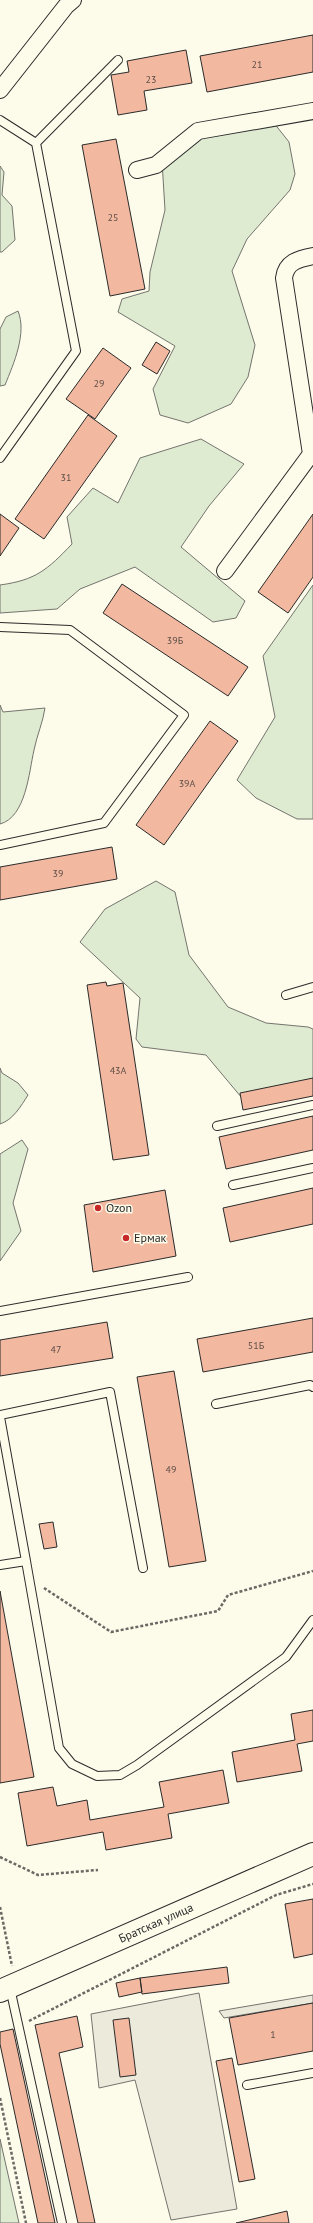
<svg xmlns="http://www.w3.org/2000/svg" width="313" height="2223" viewBox="0 0 313 2223" font-family="'PT Sans',sans-serif">
	<style>
		.green { fill: #deebd1; stroke: #74746e }
		.parking { fill: #eceadb; stroke: #74746e }
		.building { fill: #f2b8a0; stroke: #2b2b2b }
		.lines { fill: none; stroke-linecap: round; stroke-linejoin: round }
		.lane-casing { stroke: #2b2b2b; stroke-width: 10 }
		.street-casing { stroke: #2b2b2b; stroke-width: 18 }
		.secondary-casing { stroke: #2b2b2b; stroke-width: 24 }
		.path { stroke: #6a6964; stroke-width: 2.5; stroke-dasharray: 3 2; stroke-linecap: butt }
		.lane { stroke: #fdfbea; stroke-width: 8 }
		.street { stroke: #fdfbea; stroke-width: 16 }
		.secondary { stroke: #fdfbea; stroke-width: 22 }
		.poi-dot { fill: #c62828; stroke: #fdfbea; stroke-width: 1.5 }
		.labels { text-anchor: middle; stroke-width: 3; stroke-linejoin: round; paint-order: stroke }
		.number-label { font-size: 10px; fill: #5d4e48 }
		.poi-label { font-size: 12px; fill: #2b2b2b; stroke: #fdfbea; text-anchor: start }
		.street-label { font-size: 12px; fill: #2b2b2b; stroke: #fdfbea }
	</style>
	<rect width="100%" height="100%" fill="#fdfbea"/>
	<path class="green" d="M270,118L289,142L295,174L290,190L247,239L232,271L255,345L248,377L231,404L188,423L160,415L153,389L175,346L118,312L122,299L149,291L150,272L165,210L162,161L199,133Z
		M0,166L4,172L2,195L12,206L15,240L2,252H0Z
		M18,311C27,333 14,363 5,385L0,386V329L6,317Z
		M201,439L244,464L209,506L181,547L245,601L236,618L213,622L135,567L80,589L57,609L0,613V585C36,580 47,570 72,544L67,517L93,488L118,503L140,458Z
		M313,585V819H297L256,798L237,780L275,717L263,656Z
		M0,705L3,712L45,708C43,722 37,735 34,750C29,772 26,817 0,824Z
		M156,881L175,892L189,955L228,1007L266,1023L308,1027L313,1029V1083L247,1104L206,1055L142,1047L136,1039L140,998L80,942L105,909Z
		M0,1068L2,1073L18,1083L28,1095C21,1106 13,1120 0,1124Z
		M22,1140L28,1149L13,1203L21,1231L0,1261V1154Z
		M0,2139L19,2223H0Z"/>
	<path class="parking" d="M199,1993L237,2209L171,2220L135,2080L99,2088L91,2014Z
		M313,1995V2003L224,2018L219,2011Z"/>
	<path class="building" d="M313,35V72L207,92L200,56Z
		M186,50L192,83L144,91L147,110L118,115L111,75L129,72L127,61Z
		M116,139L145,289L110,296L82,145Z
		M156,342L170,351L157,374L142,365Z
		M103,348L131,368L95,419L66,399Z
		M88,415L117,436L44,539L15,519Z
		M0,514L19,528L0,556Z
		M313,514V577L288,613L258,592Z
		M122,584L248,667L228,696L103,613Z
		M210,721L238,741L164,845L136,825Z
		M112,847L117,879L0,900V867Z
		M106,982L107,986L123,983L149,1155L113,1160L87,985Z
		M313,1078V1096L243,1110L240,1093Z
		M313,1116V1150L226,1169L219,1137Z
		M313,1188V1224L230,1242L223,1208Z
		M165,1190L176,1256L93,1272L84,1205Z
		M313,1318V1352L203,1372L197,1339Z
		M107,1322L113,1358L0,1376V1340Z
		M174,1371L206,1561L169,1567L137,1377Z
		M53,1522L57,1547L44,1549L39,1524Z
		M0,1591L34,1777L0,1783Z
		M313,1710V1741L297,1744L302,1771L237,1782L232,1752L295,1740L291,1714Z
		M223,1770L229,1803L168,1814L172,1838L106,1850L103,1832L27,1846L18,1793L53,1787L57,1806L87,1800L90,1820L164,1807L159,1782Z
		M313,1899V1954L294,1958L285,1904Z
		M227,1967L229,1983L142,1994L140,1978Z
		M140,1978L142,1992L119,1997L116,1983Z
		M313,2003V2051L238,2065L229,2018Z
		M77,2016L83,2047L59,2053L95,2223H78L35,2025Z
		M129,2018L136,2075L120,2077L113,2020Z
		M13,2029L55,2223H38L0,2044V2032Z
		M232,2058L255,2179L239,2182L216,2061Z
		M287,2211L289,2223H236Z"/>
	<g class="lines">
		<defs>
			<path id="lane" d="M0,120L36,143L76,351L0,458
				M36,143L118,60
				M0,627L70,630L184,715L104,823L0,845
				M286,995L313,987
				M217,1126L313,1105
				M233,1185L313,1168
				M0,1311L188,1277
				M216,1404L310,1385L313,1387
				M0,1415L110,1392L143,1568
				M0,1417L26,1561
				M0,1565L26,1561L59,1748L72,1764L97,1776L120,1775L137,1765L286,1657L313,1620
				M10,1988L62,2223
				M247,2085L313,2073"/>
			<path id="street" d="M0,90L66,6L73,0
				M137,170L156,165L198,131L313,111
				M225,571L311,454L284,278C286,262 298,259 313,256"/>
			<path id="secondary" d="M0,1991L313,1854"/>
		</defs>
		<use href="#lane" class="lane-casing"/>
		<use href="#street" class="street-casing"/>
		<use href="#secondary" class="secondary-casing"/>
		<path class="path" d="M44,1588L111,1632L218,1611L228,1595L313,1571
			M0,1857L38,1875L98,1870
			M0,1907L12,1966
			M29,2021L276,1895L313,1884
			M0,2098L26,2223"/>
		<use href="#lane" class="lane"/>
		<use href="#street" class="street"/>
		<use href="#secondary" class="secondary"/>
	</g>
	<g class="poi-dot">
		<circle cx="98" cy="1208" r="4"/>
		<circle cx="126" cy="1238" r="4"/>
	</g>
	<g class="labels">
		<g class="number-label">
			<text x="257" y="68">21</text>
			<text x="151" y="83">23</text>
			<text x="113" y="221">25</text>
			<text x="99" y="387">29</text>
			<text x="66" y="481">31</text>
			<text x="175" y="644">39Б</text>
			<text x="187" y="787">39А</text>
			<text x="58" y="877">39</text>
			<text x="118" y="1074">43А</text>
			<text x="256" y="1349">51Б</text>
			<text x="56" y="1353">47</text>
			<text x="171" y="1473">49</text>
			<text x="273" y="2038">1</text>
		</g>
		<g class="poi-label">
			<text x="106" y="1212">Ozon</text>
			<text x="134" y="1242">Ермак</text>
		</g>
		<g class="street-label">
			<text transform="translate(156 1923) rotate(-24)" y="4">Братская улица</text>
		</g>
	</g>
</svg>
